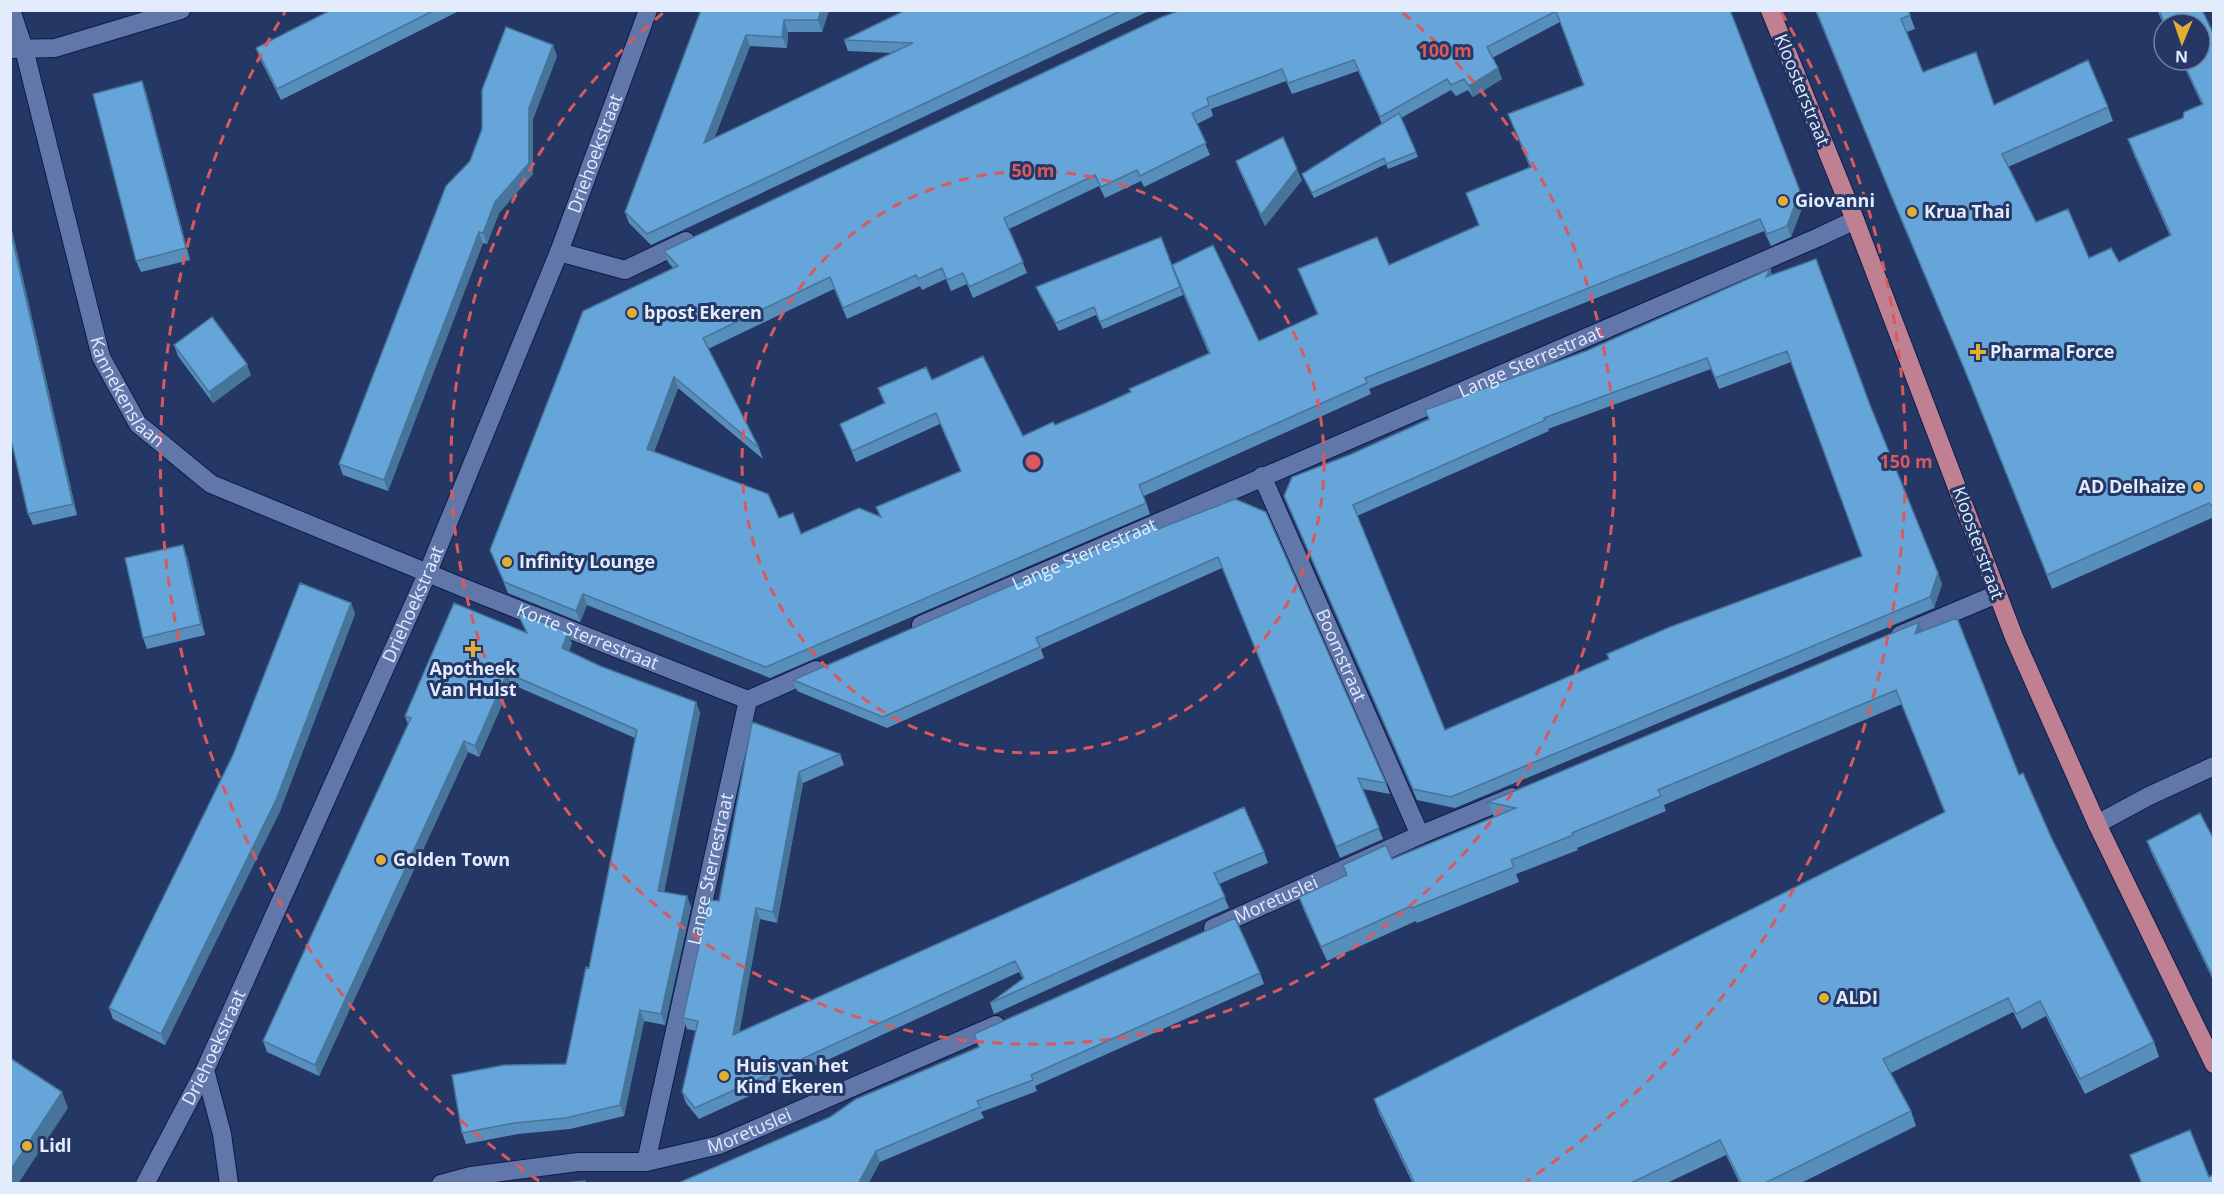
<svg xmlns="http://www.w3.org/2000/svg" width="2224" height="1194" viewBox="0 0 2224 1194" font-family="'Open Sans',sans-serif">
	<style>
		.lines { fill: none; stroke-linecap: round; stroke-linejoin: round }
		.minor-casing { stroke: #0d1d48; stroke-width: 20 }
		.major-casing { stroke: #0d1d48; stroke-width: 20 }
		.minor { stroke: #6177aa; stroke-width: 18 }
		.major { stroke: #bf8191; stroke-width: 18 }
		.wall { fill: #588ebb; fill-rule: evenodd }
		.shaded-wall { fill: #477499 }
		.building { fill: #66a5da; stroke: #477499; stroke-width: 1.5; fill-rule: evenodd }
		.ring { fill: none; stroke: #d9595d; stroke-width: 3; stroke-dasharray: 10 8 }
		.poi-dot { fill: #e1af34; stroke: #243765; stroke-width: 2 }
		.labels { text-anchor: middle; stroke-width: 6; stroke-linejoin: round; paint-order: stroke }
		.street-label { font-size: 18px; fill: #e3ecfd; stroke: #243765 }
		.poi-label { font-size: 18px; font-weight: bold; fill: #e3ecfd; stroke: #243765; text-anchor: start }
		.centre { fill: #d9595d; stroke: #243765; stroke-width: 3 }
		.ring-label { font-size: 18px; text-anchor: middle; font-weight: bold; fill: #d9595d; stroke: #243765; stroke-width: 6; stroke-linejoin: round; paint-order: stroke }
	</style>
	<rect width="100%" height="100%" fill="#243765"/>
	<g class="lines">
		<defs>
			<g id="minor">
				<path id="s1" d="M11,10L24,49L101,357L138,424L211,484L469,590L748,700"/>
				<path d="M14,49L55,48L181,10"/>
				<path d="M559,252L625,270L686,241"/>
				<path id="s2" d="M1262,476L1420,835"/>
				<path id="s3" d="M921,625L1819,237L1855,220"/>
				<path d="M1900,635L1997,594"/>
				<path d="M2097,824L2149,796L2214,766"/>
				<path id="s4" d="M1213,928L1420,835L1512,797"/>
				<path d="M205,1070L222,1134L229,1184"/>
				<path id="s5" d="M646,1162L748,700L816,670"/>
				<path id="s6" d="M145,1184L205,1070L428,572L559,252L648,10"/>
				<path id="s7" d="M441,1184L471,1176L578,1162H646L719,1145L996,1025"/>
			</g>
			<path id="major" d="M1770,10L1855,220L2014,637L2097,824L2214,1064"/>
		</defs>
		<use href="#minor" class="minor-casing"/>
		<use href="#major" class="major-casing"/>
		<use href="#minor" class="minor"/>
		<use href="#major" class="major"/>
	</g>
	<path class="wall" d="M331,10H461L281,100L260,59L256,48Z
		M701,10H829L822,32H788L787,48L750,46L714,138L892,53L848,51L844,40L906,10H1151L651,245L629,223L625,212Z
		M1181,10H1730L1804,203L1791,237L1771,246L1764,231L1369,389L1371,394L1144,496L1150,514L770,678L587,605L580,622L508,593L490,550L673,268L668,262L664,251ZM1560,22L1583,85L1508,114L1530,168L1479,225L1389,265L1298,269L1317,314L1259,341L1174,271L1036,287L1039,294L1059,331L1096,315L1103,329L1183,295L1176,277L1209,354L1095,408L1055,425L1023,436L932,380L878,388L884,403L840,424L856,462L940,424L961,472L876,507L880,517L801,534L779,518L654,452L678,388L763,459L759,448L708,349L834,289L847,319L920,286L922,290L946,279L951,291L967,284L973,298L1027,273L1009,229L1099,186L1105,198L1141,181L1144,187L1210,155L1197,124L1213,116L1211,109L1286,81L1292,94L1358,71L1382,124L1302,174L1314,198L1386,164L1388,169L1418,157L1401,118L1451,90L1456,96L1468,90L1473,97L1502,79L1492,58Z
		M1815,10H1908L1915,29L1907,32L1923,72L1995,105L2108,107L2113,121L2008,167L2036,222L2089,258L2119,262L2170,236L2133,153L2128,139L2183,118L2202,105L2181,60H2200V24H2164V25L2157,10H2202L2214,35V517L2052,589L1969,381L1894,203Z
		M557,56L533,119V174L499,213L487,244L483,243L388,491L343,475L339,464L470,161L482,129Z
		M146,92L190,260L141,272L136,261Z
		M1236,161L1302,180L1265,226L1240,172Z
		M10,222L77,515L33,525L28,514L10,435Z
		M1770,269L1772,275L1870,405L1942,584L1934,608L1455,808L1417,800L1284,496L1349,455L1429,419L1425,410L1586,351ZM1791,362L1862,556L1445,730L1357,516L1549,431L1548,429L1711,369L1719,389Z
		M174,345L251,375L213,403L178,356Z
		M1235,499L1386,783L1390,794L1363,789L1383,839L1340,858L1222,568L1041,649L1044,658L887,728L797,691L793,680L1158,529Z
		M187,556L205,635L147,649L143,638Z
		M351,603L355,614L280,811L165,1045L113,1019L109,1008Z
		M517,612L572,643L569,651L600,666L696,702L700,713L664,892L687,896L691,907L665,1025L644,1021L624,1116L570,1129L518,1134L466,1144L462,1133L566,1064L589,968L635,738L511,684L479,757L468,752L319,1076L267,1052L263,1041L408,724L405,716L526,632Z
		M1919,622L1923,631L2019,775L2154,1042L2159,1057L2085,1094L2046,1016L2022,1029L2013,1012L1891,1073L1911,1111L1916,1126L1799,1184H1740L1726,1155L1665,1184H1413L1379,1113L1374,1099L1944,812L1902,704L1664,805L1666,811L1577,848L1578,850L1516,874L1519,882L1417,923L1416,921L1327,961L1304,911L1299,897L1347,875L1392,859L1494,817L1488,802Z
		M752,722L840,754L844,765L803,783L777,923L760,919L739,1032L1264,852L1268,863L1219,884L1229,908L994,1014L990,1003L1023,979L1019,972L699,1119L686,1103L682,1092L696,1031L687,1029L683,1018L719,901Z
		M2214,840V982L2151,852L2147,841Z
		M1260,973L1264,984L1035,1086L1037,1091L981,1112L984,1118L880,1162L868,1184H676Z"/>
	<path class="shaded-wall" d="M821,10H829L822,32L818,20Z
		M784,20L788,32L787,48L782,37Z
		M746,35L750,46L708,155L704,143Z
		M553,45L557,56L533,119V174L499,213L487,244L483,233Z
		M1498,68L1502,79L1473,97L1469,86Z
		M142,81L146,92L190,260L186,248Z
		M1297,169L1302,180L1265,226L1261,215Z
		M1800,191L1804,203L1791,237L1787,226Z
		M10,222L77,515L73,504L10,229Z
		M479,232L483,243L388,491L384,480Z
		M1770,269L1774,280L1766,277Z
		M247,364L251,375L213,403L209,392Z
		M674,377L678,388L651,460L647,449Z
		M183,545L187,556L205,635L201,624Z
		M1938,573L1942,584L1934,608L1930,597Z
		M583,594L587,605L580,622L576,611Z
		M351,603L355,614L280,811L165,1045L161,1034Z
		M1919,622L1925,636L1915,634Z
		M568,632L572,643L566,659L562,648Z
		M507,673L511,684L479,757L475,746Z
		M696,702L700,713L662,902L658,891Z
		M464,741L468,752L319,1076L315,1065Z
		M799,772L803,783L777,923L773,912Z
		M687,896L691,907L665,1025L661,1014Z
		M756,908L760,919L737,1046L733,1035Z
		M640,1010L644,1021L624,1116L620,1105Z
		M62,1092L68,1108L18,1184H10V1171Z
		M876,1151L880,1162L868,1184H858Z"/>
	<path class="building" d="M331,10H435L277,89L256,48Z
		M701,10H821L818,20H784L782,37L746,35L704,143L913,43L844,40L906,10H1123L647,234L625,212Z
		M1181,10H1730L1800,191L1787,226L1767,234L1760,219L1365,378L1367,383L1139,485L1146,503L766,667L583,594L576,611L504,582L490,550L583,311L678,266L664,251L1162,17ZM1556,11L1584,85L1508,114L1531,167L1466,193L1479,225L1389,265L1377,237L1298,269L1318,314L1259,341L1213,245L1172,265L1210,353L1129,389L1131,392L1095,408L1055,425L1053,422L1023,436L983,356L932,380L926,367L878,388L885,403L840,424L852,451L936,413L961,471L876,507L881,517L859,508L801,534L793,513L779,518L768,494L647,449L674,377L759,448L703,338L830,277L843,308L916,275L918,279L942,268L947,280L963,273L969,287L1023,262L1004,218L1095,175L1101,187L1137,170L1140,176L1206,143L1192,113L1209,105L1207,98L1282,69L1288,83L1354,60L1380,117L1447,79L1451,85L1464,79L1469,86L1498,68L1487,47Z
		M1816,10H1908L1910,15L1901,19L1923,72L1976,52L1994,105L2088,60L2108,107L2002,154L2036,222L2068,209L2089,258L2111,248L2119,262L2171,235L2128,139L2183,118L2184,112L2203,104L2182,60H2200V24H2165L2159,10H2202L2214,35V507L2209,503L2047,575L1964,368L1889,190Z
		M506,27L553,45L529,108V163L495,202L483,233L479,232L384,480L339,464L446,186L470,161L482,129V90Z
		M142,81L186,248L136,261L93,94Z
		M1399,113L1416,152L1386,164L1384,158L1312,193L1302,174Z
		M1283,137L1297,169L1261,215L1236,161Z
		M10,229L73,504L28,514L10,435Z
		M1161,237L1180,287L1100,322L1094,307L1056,323L1036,287Z
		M1816,259L1870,405L1938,573L1930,597L1451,797L1413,789L1284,496L1292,477L1349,455L1429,419L1425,410L1586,351L1770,269L1766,277ZM1787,351L1862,556L1670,627L1607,654L1609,659L1445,730L1353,505L1545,420L1544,418L1707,358L1715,378Z
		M212,317L247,364L209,392L174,345Z
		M1235,499L1266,512L1386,783L1358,778L1379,828L1336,847L1218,557L1036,638L1040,647L883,717L793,680L1155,523L1158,529Z
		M183,545L201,624L143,638L125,558Z
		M300,583L351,603L276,800L161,1034L109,1008L233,755Z
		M454,603L527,633L517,612L568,632L562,648L600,666L696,702L658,891L687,896L661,1014L640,1010L620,1105L566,1118L514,1123L462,1133L452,1075L504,1065L566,1064L586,967L589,968L637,730L507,673L475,746L464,741L315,1065L263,1041L411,718L405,716Z
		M1957,618L2019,775L2023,773L2051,837L2154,1042L2080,1079L2040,1001L2016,1014L2008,998L1883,1059L1911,1111L1763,1184H1742L1720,1140L1629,1184H1415L1374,1099L1945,812L1896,690L1658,790L1661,796L1572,833L1573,835L1511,860L1514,867L1412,908L1411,906L1321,947L1299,897L1347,875L1343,865L1386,845L1392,859L1516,808L1488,802L1919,622L1915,634Z
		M752,722L840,754L799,772L773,912L756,908L733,1035L1244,807L1264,852L1214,873L1225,897L990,1003L1024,978L1015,961L695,1108L682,1092L698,1021L683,1018L709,900L719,901Z
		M2200,813L2214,840V979L2147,841Z
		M1235,918L1260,973L1031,1075L1033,1080L977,1101L980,1107L876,1151L858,1184H676L830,1117L856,1099L979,1047L974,1034Z
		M10,1058L62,1092L10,1171Z
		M2190,1130L2209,1177L2213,1175L2214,1184H2142L2130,1155Z
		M585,1181V1184H554Z"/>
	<g class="ring">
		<circle cx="1033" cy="462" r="291"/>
		<path d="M1403 13A582 582 0 1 1 663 13"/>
		<path d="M539 1181A873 873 0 0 1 285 12M1781 12A873 873 0 0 1 1527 1181"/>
	</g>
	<g class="poi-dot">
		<circle cx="1783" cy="201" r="6"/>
		<circle cx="1912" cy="212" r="6"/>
		<circle cx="632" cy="313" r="6"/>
		<path d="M1975 343h6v6h6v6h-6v6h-6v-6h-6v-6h6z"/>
		<circle cx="2198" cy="487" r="6"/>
		<circle cx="507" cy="562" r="6"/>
		<path d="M470 640h6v6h6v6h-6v6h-6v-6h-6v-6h6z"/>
		<circle cx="381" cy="860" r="6"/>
		<circle cx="1824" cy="998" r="6"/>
		<circle cx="724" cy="1076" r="6"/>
		<circle cx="27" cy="1146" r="6"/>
	</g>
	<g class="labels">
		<g class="street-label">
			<text transform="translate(1802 90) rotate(68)" y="6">Kloosterstraat</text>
			<text dy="6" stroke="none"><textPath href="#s6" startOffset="1125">Driehoekstraat</textPath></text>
			<text dy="6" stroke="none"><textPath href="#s3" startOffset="664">Lange Sterrestraat</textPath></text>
			<text dy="6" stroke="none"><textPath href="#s1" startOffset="402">Kannekenslaan</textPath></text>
			<text transform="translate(1978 543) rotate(70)" y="6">Kloosterstraat</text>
			<text dy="6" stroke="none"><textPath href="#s3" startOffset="178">Lange Sterrestraat</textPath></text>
			<text dy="6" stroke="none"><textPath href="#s6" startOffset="639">Driehoekstraat</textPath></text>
			<text dy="6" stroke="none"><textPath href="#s1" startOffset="936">Korte Sterrestraat</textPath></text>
			<text dy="6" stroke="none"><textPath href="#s2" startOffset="196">Boomstraat</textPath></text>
			<text dy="6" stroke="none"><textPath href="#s5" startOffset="300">Lange Sterrestraat</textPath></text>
			<text dy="6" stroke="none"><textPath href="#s4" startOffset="69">Moretuslei</textPath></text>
			<text dy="6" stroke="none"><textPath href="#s6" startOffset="153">Driehoekstraat</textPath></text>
			<text dy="6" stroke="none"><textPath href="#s7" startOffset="315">Moretuslei</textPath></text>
		</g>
		<g class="poi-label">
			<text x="1795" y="207">Giovanni</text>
			<text x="1924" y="218">Krua Thai</text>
			<text x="644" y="319">bpost Ekeren</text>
			<text x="1990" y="358">Pharma Force</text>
			<text x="2186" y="493" text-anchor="end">AD Delhaize</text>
			<text x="519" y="568">Infinity Lounge</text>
			<text x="473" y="675" text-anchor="middle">Apotheek<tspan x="473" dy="21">Van Hulst</tspan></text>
			<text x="393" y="866">Golden Town</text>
			<text x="1836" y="1004">ALDI</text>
			<text x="736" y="1072">Huis van het<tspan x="736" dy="21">Kind Ekeren</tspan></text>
			<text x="39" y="1152">Lidl</text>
		</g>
	</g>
	<circle cx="1033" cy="462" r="9" class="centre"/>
	<g class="ring-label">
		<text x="1445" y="57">100 m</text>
		<text x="1033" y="177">50 m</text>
		<text x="1906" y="468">150 m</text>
	</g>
	<rect width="2224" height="1194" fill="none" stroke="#e3ecfd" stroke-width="24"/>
	<g transform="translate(2182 42) rotate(182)"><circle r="28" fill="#243765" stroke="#707fa2" stroke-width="1.5"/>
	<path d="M0-4.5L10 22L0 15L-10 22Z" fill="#e1af34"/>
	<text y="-9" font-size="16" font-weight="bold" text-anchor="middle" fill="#e3ecfd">N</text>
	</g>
</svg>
